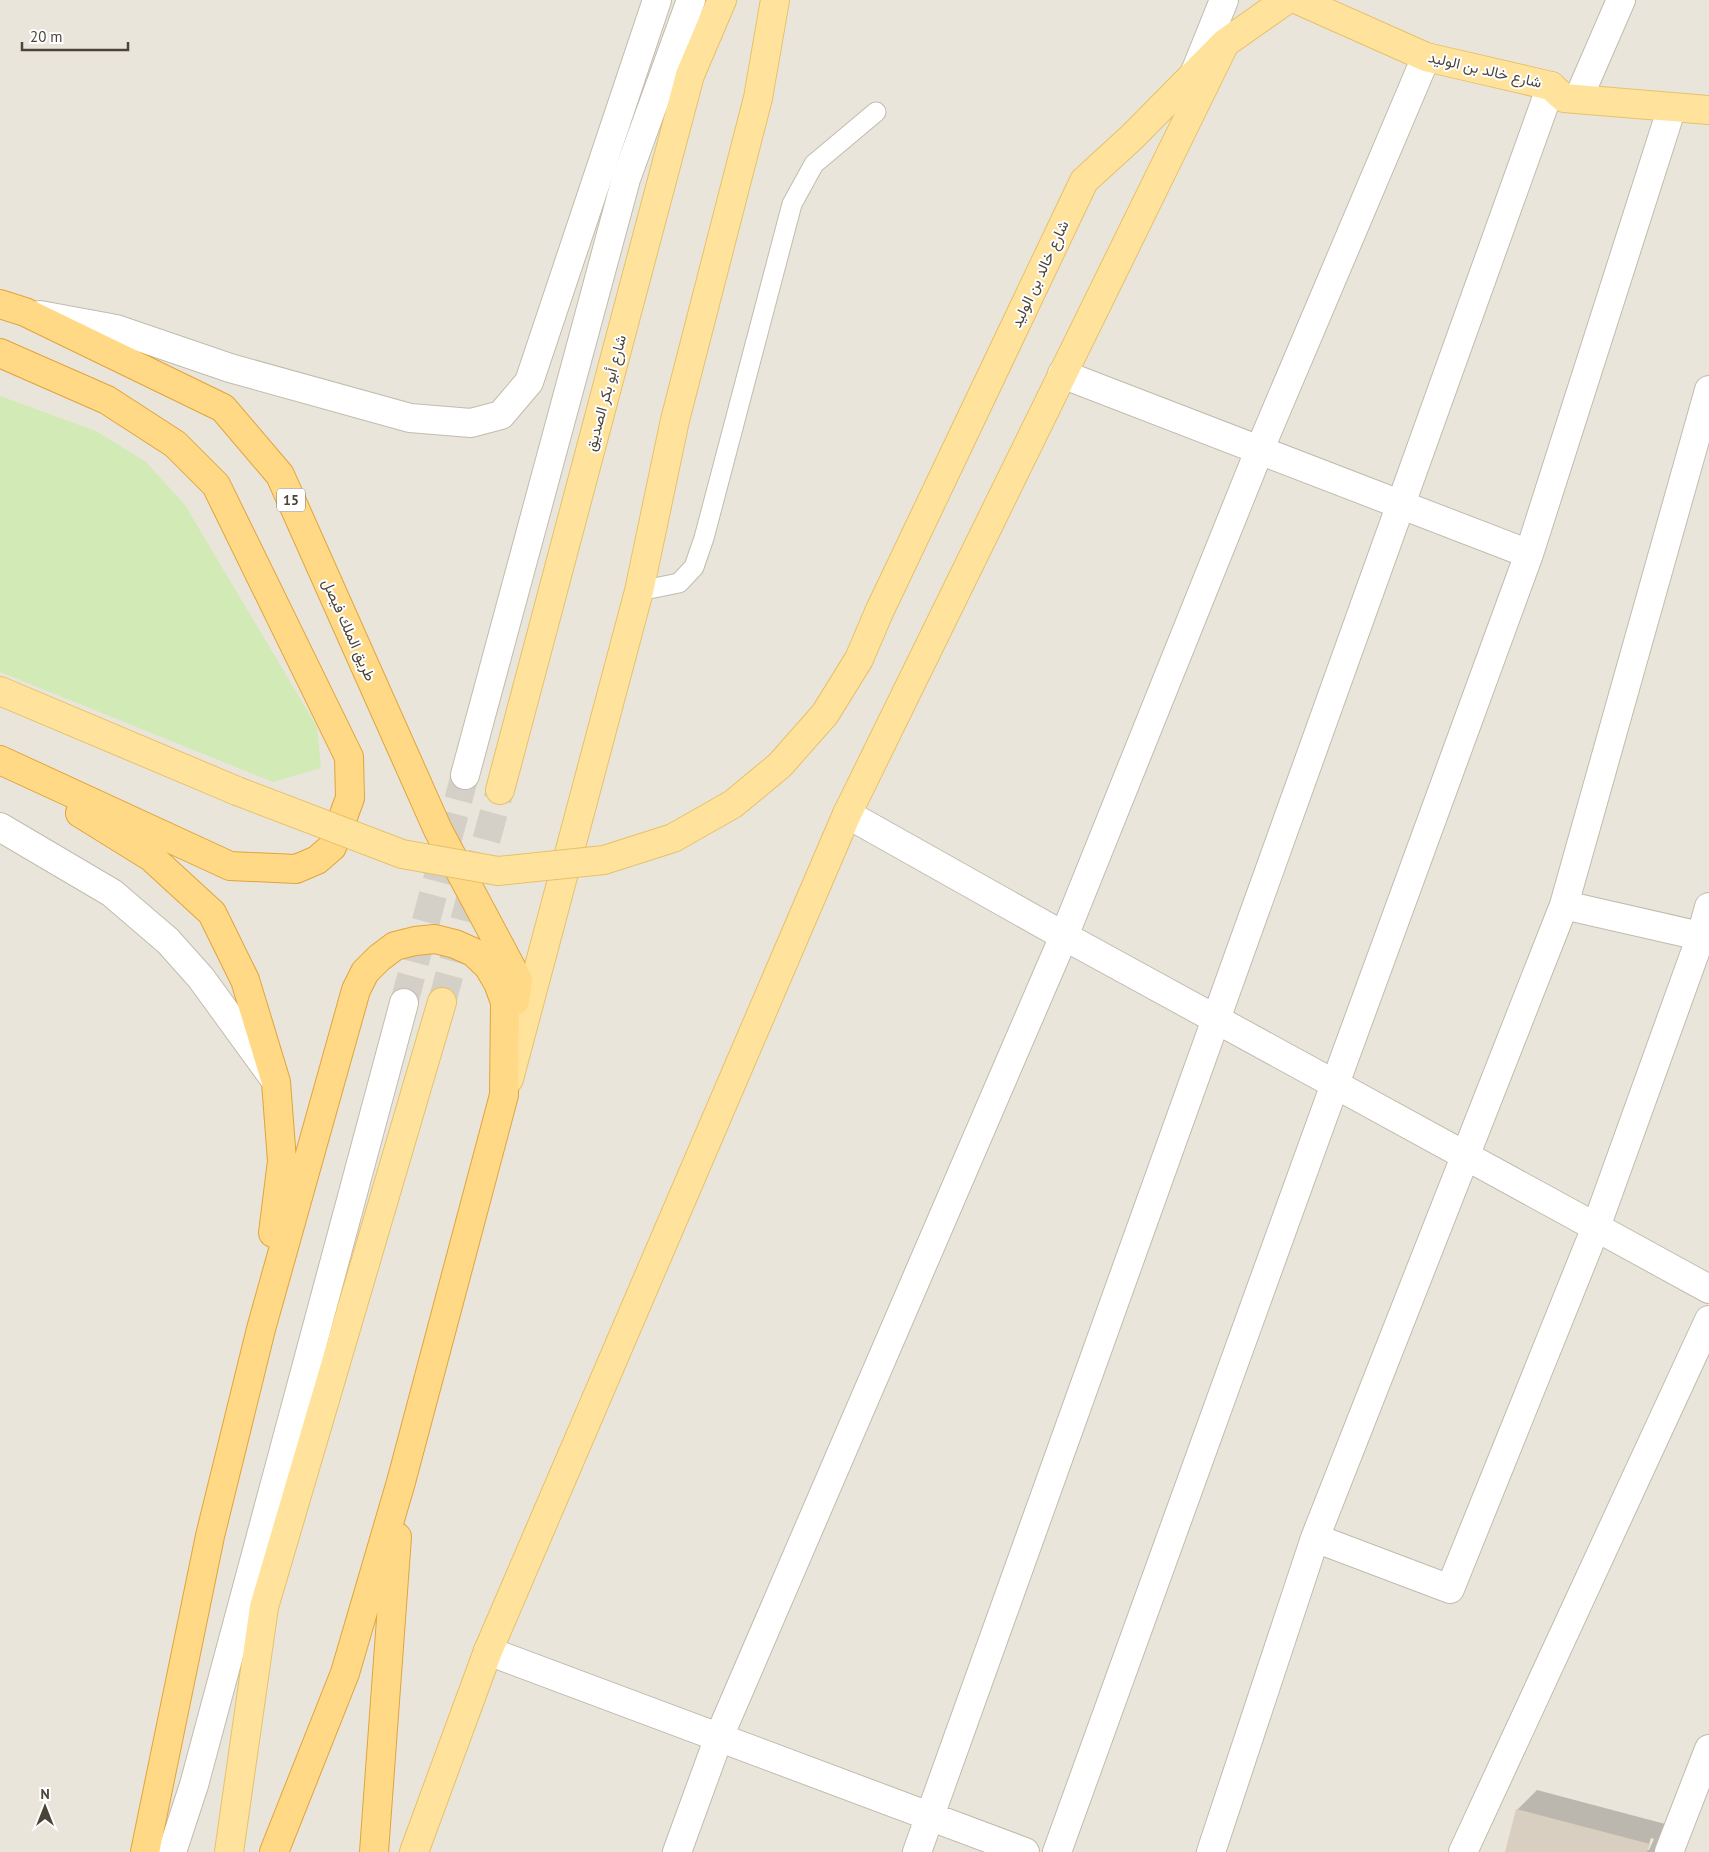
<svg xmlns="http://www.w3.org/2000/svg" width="1709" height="1852" viewBox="0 0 1709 1852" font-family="'PT Sans',Vazirmatn,sans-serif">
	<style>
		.residential { fill: #eae5da }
		.green { fill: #d2eab5 }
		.shadow { fill: #0003; fill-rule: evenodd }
		.building { fill: #d8cfc1 }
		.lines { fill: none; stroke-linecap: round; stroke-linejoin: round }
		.tertiary-tunnel { stroke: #d4d0c8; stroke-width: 28; stroke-dasharray: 28 14; stroke-linecap: butt }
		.primary-tunnel { stroke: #d4d0c8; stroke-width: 28; stroke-dasharray: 28 14; stroke-linecap: butt }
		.service-casing { stroke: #c2bbae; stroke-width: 21 }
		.minor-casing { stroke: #c2bbae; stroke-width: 30 }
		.tertiary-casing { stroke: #c2bbae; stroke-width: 30 }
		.primary-casing { stroke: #e6c16a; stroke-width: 30 }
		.trunk-casing { stroke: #e0a43c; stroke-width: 30 }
		.service { stroke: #fff; stroke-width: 19 }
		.minor { stroke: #fff; stroke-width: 28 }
		.tertiary { stroke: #fff; stroke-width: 28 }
		.primary { stroke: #ffe39c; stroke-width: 28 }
		.trunk { stroke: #ffd985; stroke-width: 28 }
		.primary-bridge-casing { stroke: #e6c16a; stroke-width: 30; stroke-linecap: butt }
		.primary-bridge { stroke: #ffe39c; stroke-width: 28 }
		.labels { text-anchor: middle; stroke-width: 4; stroke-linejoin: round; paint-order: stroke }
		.shield { fill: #fff; stroke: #817c74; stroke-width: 1 }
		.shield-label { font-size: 14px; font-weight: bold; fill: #4b4439 }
		.street-label { font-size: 15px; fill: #4b4439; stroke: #fff }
	</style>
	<rect width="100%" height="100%" fill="#f6f3ec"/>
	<path class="residential" d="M0,0H1709V1852H0Z"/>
	<path class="green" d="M0,396L96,431L146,462L185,505L317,727L321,768L273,782L0,672Z"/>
	<path class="shadow" d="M1537,1790L1669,1825L1659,1852H1506L1518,1809ZM1651,1838L1654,1839L1649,1850H1647Z"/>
	<path class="building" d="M1516,1809L1650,1844L1647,1852H1505Z"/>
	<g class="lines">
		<path class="tertiary-tunnel" d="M404,1003L465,775"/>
		<path class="primary-tunnel" d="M442,1002L500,790"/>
		<defs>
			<path id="service" d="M639,591L679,583L694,567L704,538L792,204L814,164L876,112"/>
			<path id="minor" d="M1578,99L1621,0
				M40,315L116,329L230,368L410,418L471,423L501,415L529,382L657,0
				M1062,374L1529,554
				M847,814L1064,936L1709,1289
				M1564,905L1709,938
				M1315,1538L1450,1589L1596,1227L1701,936L1709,907
				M488,1651L1025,1852
				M677,1852L719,1737L1064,936L1259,451L1426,57
				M917,1852L1551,86
				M1057,1852L1335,1084L1529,554L1672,107
				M1211,1852L1315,1538L1564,905L1709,390
				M1463,1852L1709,1320
				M1669,1852L1709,1749"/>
			<path id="tertiary" d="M1195,72L1224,0
				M465,775L626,179L691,0
				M0,827L112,893L168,941L201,978L273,1077
				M172,1852L194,1785L404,1003"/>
			<path id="primary" d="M1298,0L1426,57L1551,86L1564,98L1709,110
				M879,612L1084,181L1132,137L1225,43L1286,0
				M0,691L237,791
				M500,790L690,75L722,0
				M509,1079L639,591L675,420L758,98L775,0
				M229,1852L264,1607L442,1002
				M414,1852L488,1651L847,814L1225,43"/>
			<path id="trunk" d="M0,304L25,312L223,408L280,475L438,830L518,980L515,1001
				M0,353L107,400L175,444L216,485L349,757L350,798L332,847L317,860L296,869L230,866L0,760
				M80,813L151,857L212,913L245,980L276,1082L282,1161L273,1233
				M145,1852L210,1536L261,1329L356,990L365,972L379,958L395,946L415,941L435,939L455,944L473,952L488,966L498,983L505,1002L504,1095L401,1482L345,1673L274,1852
				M374,1852L397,1537"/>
		</defs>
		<use href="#service" class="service-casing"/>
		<use href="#minor" class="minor-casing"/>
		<use href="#tertiary" class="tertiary-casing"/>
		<use href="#primary" class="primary-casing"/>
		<use href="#trunk" class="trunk-casing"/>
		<use href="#service" class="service"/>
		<use href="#minor" class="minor"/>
		<use href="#tertiary" class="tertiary"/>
		<use href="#primary" class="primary"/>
		<use href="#trunk" class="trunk"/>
		<defs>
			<path id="primary-bridge" d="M237,791L402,854L498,871L604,860L673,838L733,804L780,765L825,714L859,659L879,612"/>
		</defs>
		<use href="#primary-bridge" class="primary-bridge-casing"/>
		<use href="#primary-bridge" class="primary-bridge"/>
	</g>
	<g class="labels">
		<rect class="shield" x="277" y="488.5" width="28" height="23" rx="4"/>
		<g class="shield-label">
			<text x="291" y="505">15</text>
		</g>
		<g class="street-label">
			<text transform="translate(1485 70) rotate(13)" y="5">شارع خالد بن الوليد</text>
			<text transform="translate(1040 274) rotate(-65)" y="5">شارع خالد بن الوليد</text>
			<text transform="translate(606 393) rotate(-75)" y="5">شارع أبو بكر الصديق</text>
			<text transform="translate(349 630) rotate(66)" y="5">طريق الملك فيصل</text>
		</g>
	</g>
	<g transform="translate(45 1807)" stroke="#ffffff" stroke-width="4" paint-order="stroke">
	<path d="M0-4L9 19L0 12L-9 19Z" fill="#4b4439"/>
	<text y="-8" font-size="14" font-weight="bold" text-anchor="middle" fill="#4b4439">N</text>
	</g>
	<path d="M22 42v8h106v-8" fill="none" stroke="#4b4439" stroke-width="2.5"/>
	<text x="30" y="42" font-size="15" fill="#4b4439" stroke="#ffffff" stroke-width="4" paint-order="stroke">20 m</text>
</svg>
